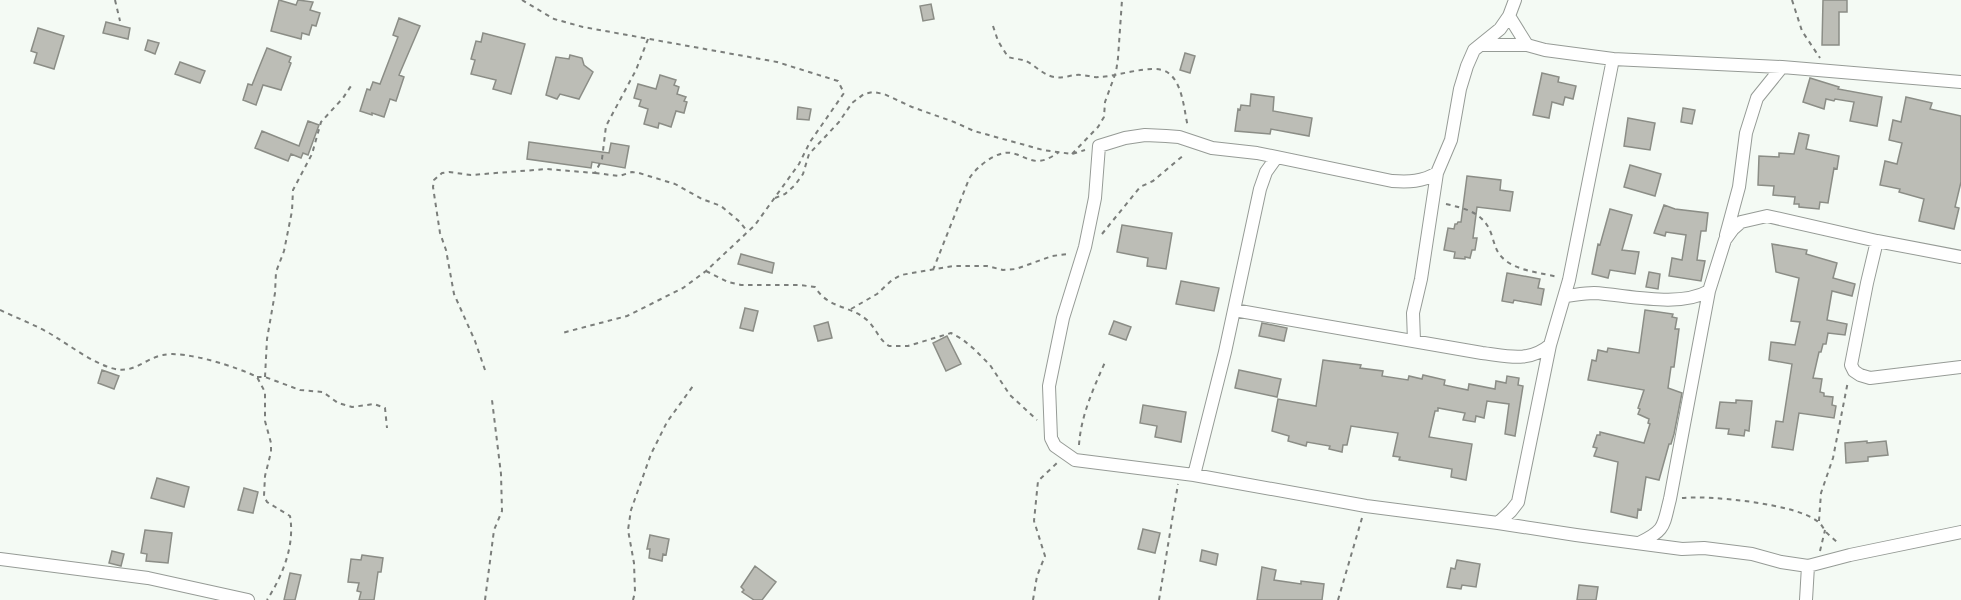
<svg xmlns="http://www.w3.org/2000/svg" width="1961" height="600" viewBox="0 0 1961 600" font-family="'Work Sans',sans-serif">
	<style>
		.building { fill: #bcbdb6; stroke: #8b8d86; stroke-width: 1.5 }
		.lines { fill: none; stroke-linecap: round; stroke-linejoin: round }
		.street-casing { stroke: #969b96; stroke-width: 14 }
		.path { stroke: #7b7e7b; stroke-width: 2; stroke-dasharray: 4.5 4.5; stroke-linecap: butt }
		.street { stroke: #fff; stroke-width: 12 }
	</style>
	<rect width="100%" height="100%" fill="#f4faf4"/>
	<path class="building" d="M279,0L296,5L298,0L313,2L310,10L320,13L316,26L312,25L309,35L302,33L301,39L271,31Z
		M1823,0H1847V12H1839V45H1822Z
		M931,4L934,19L923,21L920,6Z
		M399,18L420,26L399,75L404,77L396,101L390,99L384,117L372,113V115L360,111L367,89L370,90L373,82L380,84L398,37L393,35Z
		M106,22L130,28L128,39L103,33Z
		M38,28L64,36L54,69L34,63L37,53L31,51Z
		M483,33L525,44L511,94L493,89L496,80L471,74L475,60L471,59L476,41L481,42Z
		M148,40L159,43L155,54L145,50Z
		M267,48L291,57L289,62L291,63L281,90L263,85L256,105L243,100L248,84L252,85Z
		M1185,53L1195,56L1190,73L1180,70Z
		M570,55L582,58L584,65L593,72L579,99L560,94L557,99L546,95L556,57L569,59Z
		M180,62L205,71L200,83L175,74Z
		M1542,73L1559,77L1558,82L1576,86L1573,99L1565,97L1563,105L1552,102L1549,118L1533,115Z
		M660,75L676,80L674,85L679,87L677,94L686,97L684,101L687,102L684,113L676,111L671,127L659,123L658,128L644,124L648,109L639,106L641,100L634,98L638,84L656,89Z
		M1810,78L1839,87L1838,89L1882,97L1877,126L1850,121L1854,102L1835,99L1834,101L1826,99L1824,109L1803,102Z
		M1251,94L1274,97L1273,111L1312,118L1309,136L1271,129L1270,134L1235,131L1238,109L1240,110L1241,105L1250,106Z
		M1906,97L1932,103L1930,109L1961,116V182L1955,207L1959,208L1954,229L1919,221L1924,199L1899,192L1900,189L1880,185L1885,161L1897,164L1902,143L1889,140L1893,120L1901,122Z
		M798,107L811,109L809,120L797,119Z
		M1683,108L1695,110L1692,124L1681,122Z
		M1628,118L1655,123L1650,150L1624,146Z
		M308,121L319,125L308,155L303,153L301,158L291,154L288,161L255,148L262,131L299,146Z
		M1799,133L1809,135L1806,149L1839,156L1837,169L1834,168L1828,203L1820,202L1819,209L1799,207V204H1794L1795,197L1773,195L1774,186L1758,185L1759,156L1779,157V153L1794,154Z
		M529,142L609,153L611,143L629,146L625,168L592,162L591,168L527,159Z
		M1630,165L1661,174L1655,196L1624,187Z
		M1467,176L1501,180L1500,190L1513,192L1510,211L1477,207L1473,238H1477L1475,250H1472L1470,258L1465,257V259L1454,258L1455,252L1444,250L1448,228L1454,229L1455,224H1457L1458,222H1461Z
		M1664,205L1675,209L1708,213L1706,231H1701L1697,260L1705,261L1701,281L1669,276L1672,258L1682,260L1686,235L1666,232L1665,236L1654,233Z
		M1610,209L1632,215L1622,250L1639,252L1635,274L1610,270L1608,278L1592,274L1598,244L1600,245Z
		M1122,225L1172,233L1166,269L1147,266L1148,258L1117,252Z
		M1772,244L1807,250L1806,254L1837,263L1833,278L1855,284L1852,296L1832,291L1827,320L1847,324L1845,335L1828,333L1826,344H1823L1821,352H1819L1813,378L1822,379L1820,392L1824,393V396L1833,397L1832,405L1836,406L1834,418L1799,413L1793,450L1772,447L1776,421L1783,422L1792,364L1769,360L1771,342L1795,345L1800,322L1791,321L1799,278L1776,272Z
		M741,254L774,263L772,273L738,264Z
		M1649,272L1660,274L1658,289L1646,287Z
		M1507,273L1540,279L1538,288L1544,289L1541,305L1514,300L1513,303L1502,301Z
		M1181,281L1219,288L1214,311L1176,304Z
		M745,308L758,311L753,331L740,328Z
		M1645,310L1673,314L1672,317L1677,318L1675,329H1679L1674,367H1671L1668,388L1682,393L1674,434L1671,444H1669L1659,480L1646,477L1641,510L1638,509L1637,518L1611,512L1618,462L1594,456L1597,448L1593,447L1597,435H1600V432L1644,443L1650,424L1648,423L1649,419L1638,414L1640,409L1638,408L1644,390L1588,380L1592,360L1596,361L1598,350L1607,352L1608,348L1639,353Z
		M1114,321L1131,327L1126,340L1109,334Z
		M828,322L832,338L818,341L814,326Z
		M1262,323L1287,328L1284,341L1259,336Z
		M947,336L961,364L946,371L933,343Z
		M1323,360L1361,365L1360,368L1383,371L1382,376L1408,380L1409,376L1422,379L1423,375L1445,380L1444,385L1468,390L1469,384L1495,389L1496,381L1506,383L1507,376L1519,378L1518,385L1523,386L1515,436L1505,434L1509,404L1487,401L1484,418L1476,416L1475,422L1463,420L1465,413L1438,408V411H1435L1429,437L1472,444L1466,480L1451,477L1452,469L1399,460L1400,457L1393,456L1398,433L1351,426L1347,445H1343L1342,452L1329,449L1330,446L1307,442L1306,446L1288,441L1289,436L1272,431L1278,399L1316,406Z
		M102,370L119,376L114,389L98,383Z
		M1239,370L1281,379L1277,397L1235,388Z
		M1736,400L1752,401L1749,431L1745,430L1744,436L1728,434L1729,429L1716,428L1720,402L1736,403Z
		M1143,405L1186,412L1181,442L1155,437L1157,426L1140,423Z
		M1867,441V443L1886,441L1888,455L1868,457V461L1846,463L1845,443Z
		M157,478L189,487L184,507L151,498Z
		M244,488L258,492L253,513L238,510Z
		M1143,529L1160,533L1155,553L1138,549Z
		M145,530L172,533L168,563L146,561L147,554L141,553Z
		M650,535L669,539L666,555L663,554L662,561L649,558L650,549H647Z
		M1202,550L1218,554L1216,565L1200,561Z
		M112,551L124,554L121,566L109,563Z
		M362,555L383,558L381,572H378L374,600H359L361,592L357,591L359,583L348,582L351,559L361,560Z
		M1457,560L1480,564L1476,587L1462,585L1461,589L1447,587L1451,568L1455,569Z
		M755,566L776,582L762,600H754L742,592L744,590L741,587Z
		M1262,567L1276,570L1274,580L1301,584V581L1324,584L1322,600H1257Z
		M290,573L301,575L295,600H284Z
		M1579,585L1598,587L1596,600H1577Z"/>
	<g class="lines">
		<defs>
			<path id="street" d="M1509,16L1527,45
				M1483,45H1527L1545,50L1613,59
				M1437,173C1422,182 1409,182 1392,181L1257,153L1212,148L1179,137L1166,136L1145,135L1125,138L1099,146L1095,198L1085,247L1063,318L1049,386L1051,438L1055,446L1075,460L1194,475L1366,506L1498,523L1576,535L1682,549L1704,548L1752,554L1781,562L1808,566L1850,555L1961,532
				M1726,235L1739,187L1746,133L1757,98L1782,67
				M1877,241L1867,283L1851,365L1854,371L1860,375L1870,378L1961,367
				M1566,296C1575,295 1584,293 1594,293C1628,295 1679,308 1709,291L1725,240L1733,229L1741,222L1767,216L1877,241L1961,257
				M1234,310L1482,353C1507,356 1529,363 1550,345
				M1414,341L1413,313L1421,279L1437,173L1451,140L1460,89L1467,66L1474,50L1500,29L1509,16L1515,0
				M1194,475L1225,352L1260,189L1266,172L1276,158
				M1498,523L1511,511L1518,502L1550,345L1569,280L1613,59L1782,67L1961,82
				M1639,543C1666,530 1663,526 1670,499L1709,291
				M0,559L148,578L248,600
				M1806,600L1808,566"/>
		</defs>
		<use href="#street" class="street-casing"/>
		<path class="path" d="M115,0L120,21
			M522,0L554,19L583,27L777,62L838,81L844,93L810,142L799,164L755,225L706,271L683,288L627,316L562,333
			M1792,0L1802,31L1820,58
			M993,26L998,41L1008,57C1014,59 1021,59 1026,61C1036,66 1043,75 1054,77C1063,79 1072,74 1081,75C1087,75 1093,78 1099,77C1116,77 1153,63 1167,72C1183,82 1184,111 1188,127
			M1072,154L1098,127L1104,117L1105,102L1116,72L1118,58L1122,0
			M595,173L619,176L632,172L639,173L675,184L702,199L721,206L740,222L747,231
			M775,198L785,194L795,185L803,174L809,154L839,122L852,103L864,94L873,92L884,94L912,107L954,122L974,131L1043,150L1072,154L1085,150
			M1446,204C1467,209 1485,213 1492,236C1495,246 1497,254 1505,260C1518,271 1542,273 1558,277
			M1102,234L1140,187L1153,181L1185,154
			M933,270L969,179C975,168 997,150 1011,153C1020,154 1028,161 1038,161C1046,161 1053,156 1059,152
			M706,271L728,282L741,285H800L815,287C828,309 850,305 867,320C876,328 879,340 889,346H908L951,333L962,339L974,349L990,365L1010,395L1037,420
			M851,309L877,294L892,280L901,275L953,266H987L1003,270L1016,269L1052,256L1068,254
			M0,310C17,318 38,326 54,336C72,347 90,361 111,368C134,375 143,359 163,355C184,350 238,367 257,377L265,392V421L271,443V452L265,476L264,496L267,502L290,516C295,545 283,575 267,600
			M485,370L475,341L454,294L446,250L440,233L433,187L434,180L442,173L449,172L471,175L547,169L595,173L602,159L606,126L636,70L648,39
			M257,377H265L300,390L323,392L338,403L352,407L374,404L385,408L387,428
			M265,377L267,339L275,293L276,272L284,251L292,211L293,190L312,154L321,122L343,98L353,83
			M1079,445C1081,415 1094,387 1106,360
			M1682,498C1710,495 1796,504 1817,521C1821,523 1823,528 1826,532C1830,536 1835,540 1839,544
			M1819,521L1821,493L1833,458L1848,381
			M1820,551L1825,530
			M485,600L494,530L502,511L501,474L492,400
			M633,600L635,592L634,563L628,530L631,510L651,454L667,422L693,386
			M1033,600L1037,576L1045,556L1034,521L1038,481L1057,463
			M1159,600L1178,484
			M1338,600L1362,518"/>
		<use href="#street" class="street"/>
	</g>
</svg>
